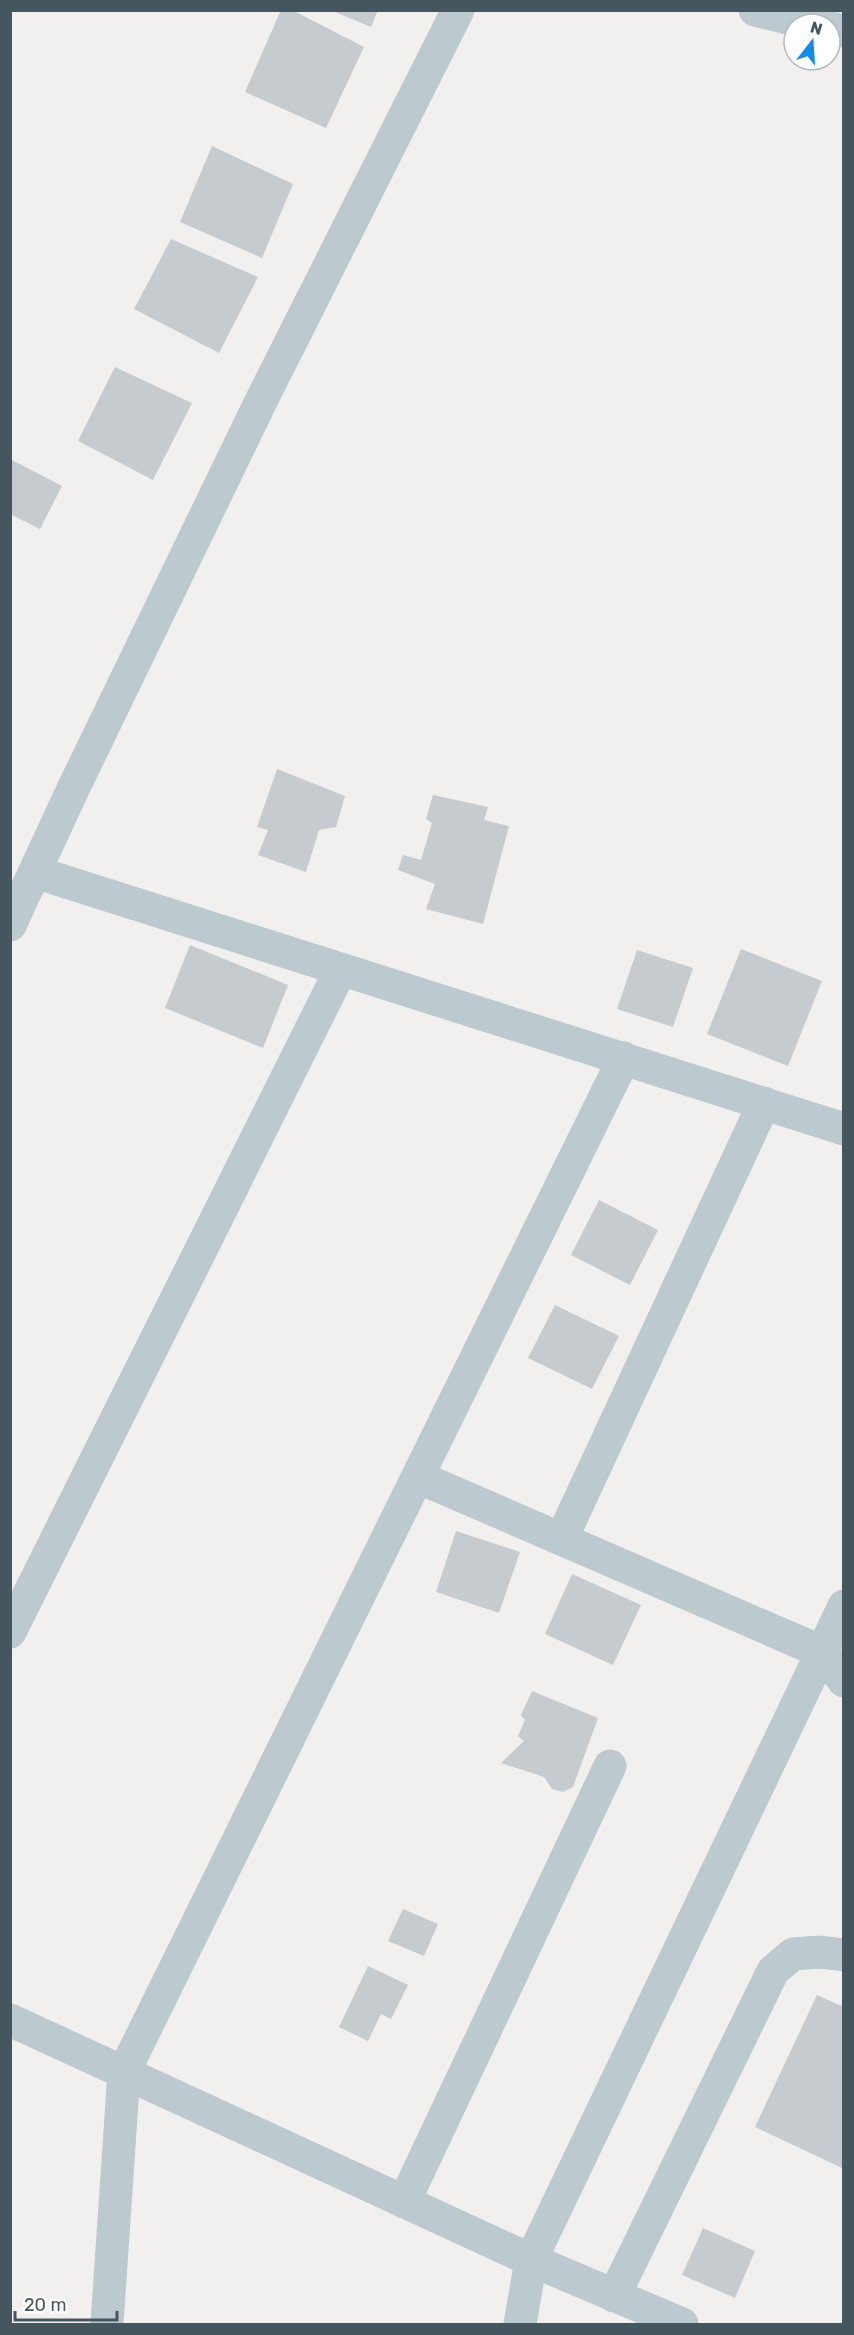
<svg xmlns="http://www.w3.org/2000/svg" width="854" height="2335" viewBox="0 0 854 2335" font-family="Rubik,sans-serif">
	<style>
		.building { fill: #c6cbcf }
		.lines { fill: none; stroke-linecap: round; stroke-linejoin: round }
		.minor { stroke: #bcc9cf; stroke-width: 33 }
	</style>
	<rect width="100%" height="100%" fill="#f2efef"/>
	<path class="building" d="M281,10H292L364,47L326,128L245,92Z
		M330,10H378L371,27Z
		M212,146L293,184L262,258L180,222Z
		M171,239L258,277L219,353L134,309Z
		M115,367L192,403L153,480L78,441Z
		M10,459L62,486L40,529L10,514Z
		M277,769L345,796L336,827L319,830L306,872L258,855L268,830L257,827Z
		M433,795L488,807L484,820L509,826L483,924L426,909L435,884L398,870L403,855L421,860L432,823L426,819Z
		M190,945L288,985L263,1048L165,1008Z
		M741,949L822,981L788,1066L707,1034Z
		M637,950L693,968L673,1027L617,1009Z
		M599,1200L658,1230L630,1285L571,1255Z
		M555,1305L619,1336L592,1389L528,1358Z
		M456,1531L520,1552L499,1613L436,1592Z
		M572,1574L641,1605L613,1665L545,1634Z
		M532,1691L598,1718L573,1787L563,1792L552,1789L544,1777L501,1763L524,1741L518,1736L525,1720L521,1715Z
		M403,1909L438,1924L424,1956L388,1941Z
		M368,1966L408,1985L391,2019L381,2014L368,2041L339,2027Z
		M817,1995L844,2007V2169L755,2127Z
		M703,2228L755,2251L735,2298L682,2275Z"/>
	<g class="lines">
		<path class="minor" d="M755,10L813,24
			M830,28L844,31
			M35,872L844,1129
			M10,925L73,789L263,397L458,10
			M418,1477L822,1652L844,1606
			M562,1538L764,1103
			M10,1632L341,969
			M10,2020L531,2260L682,2324
			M404,2202L610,1766
			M614,2296L773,1971L793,1954L820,1952L844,1955
			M107,2324L124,2072L624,1058
			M520,2324L531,2260L822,1652L844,1681"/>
	</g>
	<rect width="854" height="2335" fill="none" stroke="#46565e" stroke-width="24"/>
	<g transform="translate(812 42) rotate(17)"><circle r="28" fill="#ffffff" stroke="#b5bbbf" stroke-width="1.5"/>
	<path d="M0-4.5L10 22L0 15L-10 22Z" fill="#128be9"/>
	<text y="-9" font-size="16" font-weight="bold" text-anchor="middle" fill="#46565e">N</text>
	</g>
	<path d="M15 2311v9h102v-9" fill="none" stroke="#46565e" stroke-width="3"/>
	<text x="24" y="2311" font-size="18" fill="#46565e" stroke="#ffffff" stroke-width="4.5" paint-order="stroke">20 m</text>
</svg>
